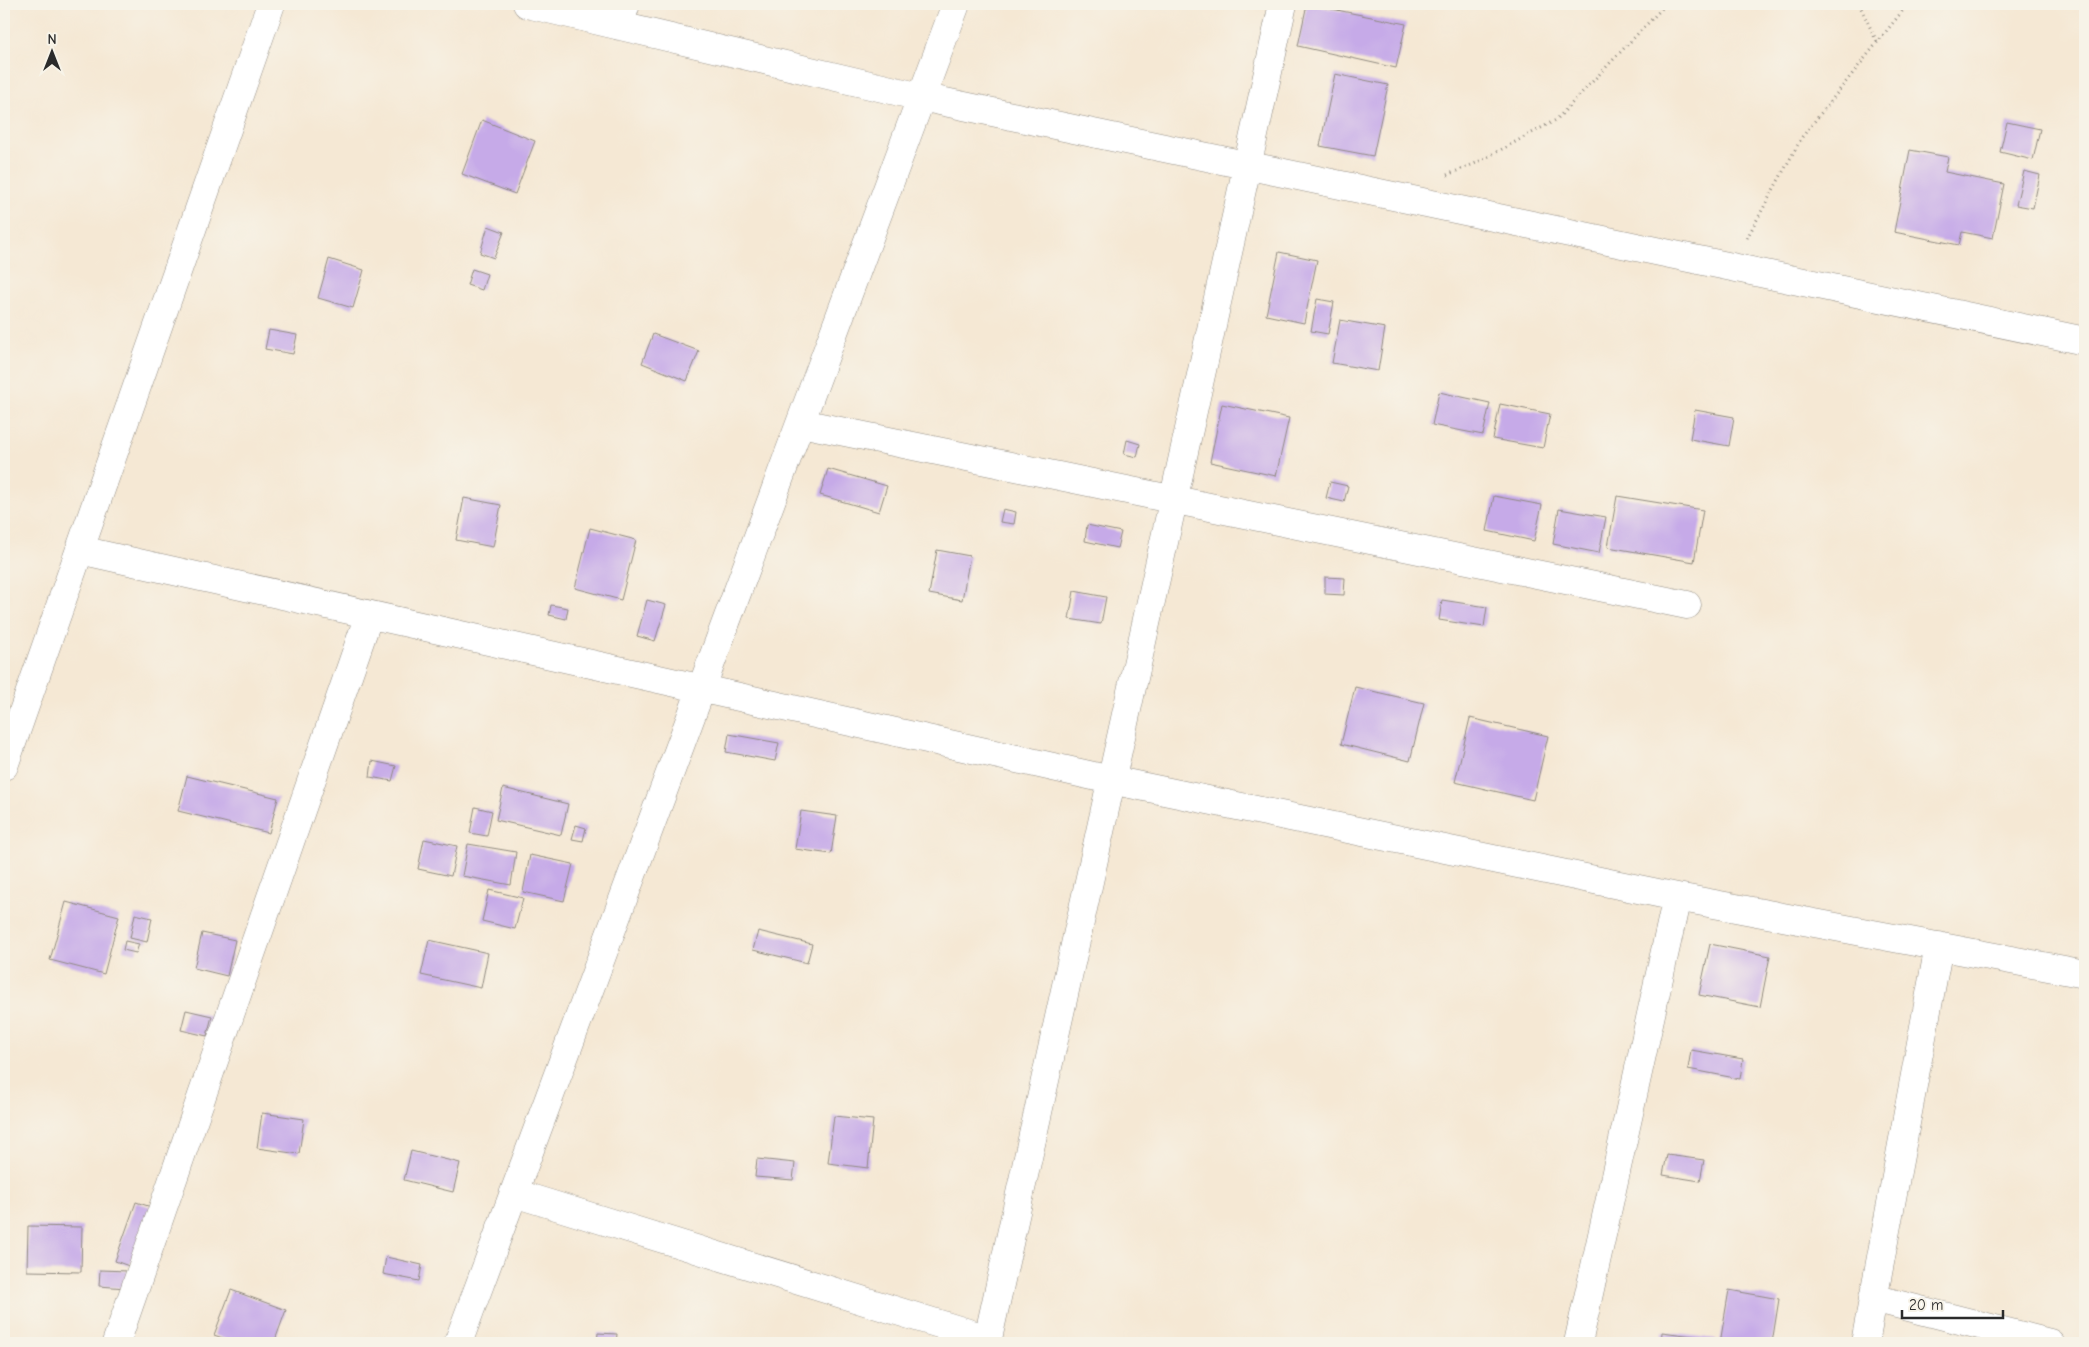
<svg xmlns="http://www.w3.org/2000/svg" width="2089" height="1347" viewBox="0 0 2089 1347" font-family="'Comic Neue',sans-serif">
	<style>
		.building { fill: #c6aae8 }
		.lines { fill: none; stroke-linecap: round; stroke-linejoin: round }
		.minor-casing { stroke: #908a80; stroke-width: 29 }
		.path { stroke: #908a80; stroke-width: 3; stroke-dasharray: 1 4; stroke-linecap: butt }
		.minor { stroke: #fff; stroke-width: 28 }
	</style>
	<rect width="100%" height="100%" fill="#f7f3e8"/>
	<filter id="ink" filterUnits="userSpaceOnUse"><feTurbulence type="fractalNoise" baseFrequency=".02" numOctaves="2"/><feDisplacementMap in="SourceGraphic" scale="10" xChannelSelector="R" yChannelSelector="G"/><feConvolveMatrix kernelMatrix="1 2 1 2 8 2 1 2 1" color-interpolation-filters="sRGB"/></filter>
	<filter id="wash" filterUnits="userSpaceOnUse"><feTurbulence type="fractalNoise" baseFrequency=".0096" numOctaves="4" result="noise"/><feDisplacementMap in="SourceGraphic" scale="20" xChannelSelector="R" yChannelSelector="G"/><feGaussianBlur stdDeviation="1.12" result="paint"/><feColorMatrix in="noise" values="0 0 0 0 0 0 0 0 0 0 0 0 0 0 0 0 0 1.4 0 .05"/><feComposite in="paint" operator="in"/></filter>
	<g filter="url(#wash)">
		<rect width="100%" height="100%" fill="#f5e8d4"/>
		<g id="blocks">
			<path class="building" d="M1307,4L1406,24L1396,68L1298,46Z
				M1335,74L1388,85L1373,156L1320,146Z
				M482,120L535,141L515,194L462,174Z
				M2007,122L2040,129L2033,160L2000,152Z
				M1910,150L1948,157L1945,172L2004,184L1993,238L1962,232L1959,245L1894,232Z
				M2024,171L2040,175L2033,208L2016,205Z
				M488,226L504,232L494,258L480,253Z
				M1279,252L1317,260L1304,323L1266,315Z
				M329,259L364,270L353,308L318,298Z
				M472,269L487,274L482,290L467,285Z
				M1317,299L1334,302L1328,334L1311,331Z
				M1340,320L1385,328L1378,371L1332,363Z
				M269,330L297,335L293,354L265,349Z
				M653,334L699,351L687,381L642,363Z
				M1439,392L1490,403L1483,435L1432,425Z
				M1222,404L1289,418L1276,476L1210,462Z
				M1500,404L1550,414L1543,448L1493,439Z
				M1695,410L1734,417L1729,446L1690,439Z
				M1127,440L1140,444L1137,457L1124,454Z
				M828,469L887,486L879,512L820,495Z
				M1330,482L1348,486L1344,502L1326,498Z
				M1494,496L1542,505L1534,541L1487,531Z
				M1617,496L1703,510L1694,562L1608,547Z
				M464,498L501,505L493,547L456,540Z
				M1003,509L1016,512L1014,524L1000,522Z
				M1559,509L1606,517L1599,553L1553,544Z
				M1087,525L1121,532L1117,548L1085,541Z
				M590,528L636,540L621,600L575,588Z
				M937,550L970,556L962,600L929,594Z
				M1325,577L1345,578L1344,595L1325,594Z
				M1074,591L1106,597L1101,624L1069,619Z
				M647,600L666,605L655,641L637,636Z
				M1442,600L1487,607L1484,627L1439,620Z
				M551,605L568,608L566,619L549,615Z
				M1355,687L1424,703L1410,761L1341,744Z
				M1470,718L1548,736L1533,800L1455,782Z
				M729,734L779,743L775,761L726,752Z
				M372,761L396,766L392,781L370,777Z
				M187,776L278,798L269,833L178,811Z
				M503,788L568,804L561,835L496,820Z
				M475,807L492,811L487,836L470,833Z
				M801,811L837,816L831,854L795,849Z
				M576,825L586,828L583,841L572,839Z
				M424,839L457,846L451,876L418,869Z
				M468,844L516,852L511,885L462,876Z
				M530,855L573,864L564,901L523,892Z
				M489,890L523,898L515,929L482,921Z
				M66,902L119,916L104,974L50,960Z
				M135,914L152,918L147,942L130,938Z
				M758,931L812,944L807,963L753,950Z
				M202,933L235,940L227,976L194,968Z
				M429,940L488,953L481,988L421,975Z
				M125,941L139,944L136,953L123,950Z
				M1710,944L1770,956L1760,1007L1699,995Z
				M186,1010L212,1016L207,1036L181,1030Z
				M1691,1050L1743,1059L1740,1079L1688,1069Z
				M262,1113L304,1119L299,1154L257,1148Z
				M834,1116L873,1120L868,1168L828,1163Z
				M411,1151L460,1163L453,1192L404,1180Z
				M1667,1155L1704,1160L1700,1181L1663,1175Z
				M757,1159L795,1163L793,1180L755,1177Z
				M136,1202L151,1207L129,1266L115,1261Z
				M28,1226L82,1227L81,1272L27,1271Z
				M386,1257L422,1265L419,1281L383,1274Z
				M100,1270L128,1271L126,1288L99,1286Z
				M231,1290L286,1310L274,1343H236L214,1335Z
				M1729,1290L1779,1299L1772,1343H1720Z
				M1662,1332L1716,1339L1715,1343H1661Z
				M598,1333L617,1334L616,1343H597Z"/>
		</g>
	</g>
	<g filter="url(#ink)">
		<use href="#blocks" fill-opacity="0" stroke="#908a80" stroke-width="1"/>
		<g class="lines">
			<defs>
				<path id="minor" d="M527,4L921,97L2085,341
					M619,26L626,4
					M801,423L1687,605
					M80,550L1111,780L1677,897L2085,974
					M4,766L271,4
					M514,1193L988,1339
					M1873,1298L2050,1343
					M116,1343L369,615
					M458,1343L956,4
					M987,1343L1283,4
					M1578,1343L1677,897
					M1865,1343L1939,946"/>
			</defs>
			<use href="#minor" class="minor-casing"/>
			<path class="path" d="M1859,4L1878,44
				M1447,175L1476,163L1556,120L1666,4
				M1747,238L1802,137L1908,4"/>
			<use href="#minor" class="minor"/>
		</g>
	</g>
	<rect width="2089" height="1347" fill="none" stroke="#f7f3e8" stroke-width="20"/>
	<g transform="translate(52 52)" stroke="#f7f3e8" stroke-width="4" paint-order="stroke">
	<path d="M0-4L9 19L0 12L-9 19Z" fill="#2b2b2b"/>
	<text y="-8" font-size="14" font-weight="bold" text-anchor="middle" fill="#2b2b2b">N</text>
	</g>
	<path d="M1902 1310v8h101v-8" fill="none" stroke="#2b2b2b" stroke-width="2.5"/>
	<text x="1909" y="1310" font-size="15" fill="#2b2b2b" stroke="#f7f3e8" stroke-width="4" paint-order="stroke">20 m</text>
</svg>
